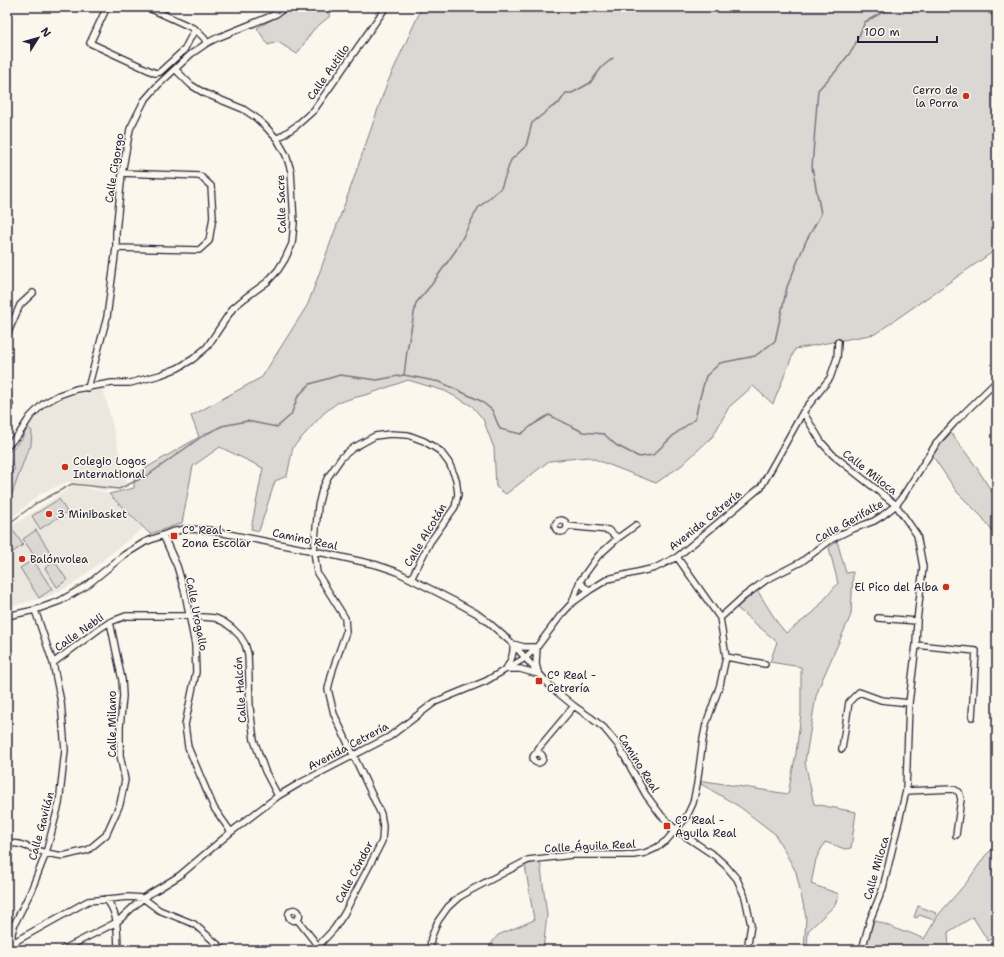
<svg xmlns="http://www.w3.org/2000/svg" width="1004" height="957" viewBox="0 0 1004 957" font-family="'Shantell Sans',sans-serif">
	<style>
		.built { fill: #ebe7df }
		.green { fill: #dbd8d3; stroke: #7e7d87 }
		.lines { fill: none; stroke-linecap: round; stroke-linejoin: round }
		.stream { stroke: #787681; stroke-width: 1.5 }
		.minor-casing { stroke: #22223b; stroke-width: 8 }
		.minor { stroke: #fbf7ec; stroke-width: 5.5 }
		.poi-dot { fill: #c8321e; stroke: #fbf7ec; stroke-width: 1.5 }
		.labels { text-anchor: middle; stroke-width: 3; stroke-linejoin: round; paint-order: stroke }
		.street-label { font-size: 11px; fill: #22223b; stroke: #fbf7ec }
		.poi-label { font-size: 11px; fill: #22223b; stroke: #fbf7ec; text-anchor: start }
	</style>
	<rect width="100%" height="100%" fill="#fbf7ec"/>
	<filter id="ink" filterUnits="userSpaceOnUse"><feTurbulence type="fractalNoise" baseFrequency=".025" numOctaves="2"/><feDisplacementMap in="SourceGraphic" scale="8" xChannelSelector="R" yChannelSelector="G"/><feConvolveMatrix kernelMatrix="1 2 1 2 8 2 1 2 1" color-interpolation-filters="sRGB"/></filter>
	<g filter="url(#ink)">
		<path class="built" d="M103,388L128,487L116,490L103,491L85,485L67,482L40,494L7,522V452L20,438L33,419L48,406L70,396Z
			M74,485L91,489L110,494L143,528L72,585L44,598L7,607V529L9,528Z"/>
		<path class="green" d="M294,7H328L326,10L330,16L313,30L297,54L278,42L268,45L257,28Z
			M422,7H997V249L875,334L795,349L773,404L753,386L729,407L713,436L682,465L656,483L589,457L549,461L506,494L496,487L494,448L483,419L472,406L445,391L408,380L369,394L353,398L337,403L324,413L293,447L287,476L275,481L259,531L251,529L263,468L220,447L193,466L182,523L150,534L109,494L134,488V475L199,437L191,416L262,377L308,304L349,192L386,86Z
			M28,427L32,431L31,445L30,448L28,449L12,494L7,487V475L15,469L7,457V454L21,440Z
			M951,433L975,465L997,500V538L982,517L957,492L932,455L940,444Z
			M59,499L67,512L40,529L32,516Z
			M13,530L23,545L10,554L7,550V534Z
			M36,530L52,555L39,563L23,539Z
			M837,541L846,573L853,572L851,615L822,680L816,696L805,762L814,804L856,812L851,848L845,849L825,842L816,859L811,884L839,894L835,905L808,931L807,950H804L806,917L796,872L775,834L740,807L701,784V781H705L788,794L796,753L801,714V667L770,662L777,642L737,608L757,590L777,622L786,633L814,612L838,583L829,548Z
			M33,560L52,589L39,598L20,568Z
			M55,562L67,580L57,587L45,568Z
			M997,844V936L988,941L973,917L948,932L949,950H865L874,920L904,932H908L924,939L939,914L967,882L985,856Z
			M540,861L547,915L543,950H486L498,935L534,920L525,865Z
			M918,906L936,913L934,920L919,915L917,918L914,917Z"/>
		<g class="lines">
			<path class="stream" d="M980,7L997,18
				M404,375L407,351L416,303L432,284L456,250L478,208L501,188L511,160L526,146L532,123L552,107L559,103L566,93H572L590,83L602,67L613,58
				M7,525L35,504L72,484L119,489L148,475L204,435L222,426L247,421L277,427L291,415L298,396L310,384L340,375L377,380L404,375L440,382L481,401L492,410L500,429L521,434L534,424L549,415L583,432L604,434L616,445L639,457L653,455L675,434L695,419L699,401L706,376L720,363L755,356L775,341L787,287L806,241L821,214L812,167L818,90L836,71L853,49L865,22L890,8L894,7"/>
			<defs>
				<path id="minor" d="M107,7L90,43L155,73L160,72L184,50L195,29
					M147,7L195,29L204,38L207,43
					M277,139L296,126L314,110L386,7
					M116,248L199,250L209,241L213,217L211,186L200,176L122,173
					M7,335L20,305L33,293
					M88,388L107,317L116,248V232L122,173L130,129L144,101L158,85L175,69L191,54L207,43L217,38L276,14L286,7
					M7,393L10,404L7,408
					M803,412L822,443L833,455L896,505L917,535L923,567L917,621L916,645L909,703L906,791L883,888L870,920L862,950
					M7,446L19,434L30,417L43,404L59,395L76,389L112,383H130L160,375L178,368L193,359L207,347L233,308L245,298L267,282L278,270L285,259L292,244L294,223L291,171L286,155L277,139L265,126L255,117L243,109L204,93L191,85L175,69
					M555 526a6 6 0 1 1 12 0a6 6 0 1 1-12 0Z
					M567,526L608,530L618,538
					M163,535L177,566L185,593L195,645L196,672L185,725L188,747L214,808L231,832
					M580,581L598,556L618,538L636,525
					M572,603L580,581L584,587L590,590
					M7,616L35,610L60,601L86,586L124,555L145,542L171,532L185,529L208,530L314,551L377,565L395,571L411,579L456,602L476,613L488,622L513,644L552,688L574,706L590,717L604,728L618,745L646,795L661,815L676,830L715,856L726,866L737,879L745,897L751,925L747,950
					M720,618L743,597L766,580L801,562L832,539L850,530L874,521L882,516L896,505L903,496L938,441L954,423L997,381
					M878,618L917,621
					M513,644C514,655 511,660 506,669H520L538,674
					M513,644L524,647H537
					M916,645L976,651L972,717
					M537,647L536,664L538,672
					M726,657L765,664
					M53,663L99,629L110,622L126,616H190L215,618L224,622L232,628L240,636L245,644L248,654L250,708L254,740L265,771L278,796
					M842,749L849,702L859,692L881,700L909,703
					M533 758a5 5 0 1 1 10 0a5 5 0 1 1-10 0Z
					M538,753V749L574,706
					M906,791L953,789L959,792L961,799L956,835
					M7,843L19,844L46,853L63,856L88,850L106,835L120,804L125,780L120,755V727L123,696L122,680L110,622
					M143,898L159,910L194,924L224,950
					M106,899C119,914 117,931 118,950
					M288.5 915a5.5 5.5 0 1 1 11 0a5.5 5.5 0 1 1-11 0Z
					M297,919L318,946
					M7,946L88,901L128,897L143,898
					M13,950L12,943V933L15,923L31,891L46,853L59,804L65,750L61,702L53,663L35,610
					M62,950L117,922L143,898L179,876L231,832L278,796L300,783L389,737L435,702L486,681L525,658L537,647L561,615L572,603L590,590L608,579L655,568L677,557L761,487L803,412L830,378L837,358L838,342
					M213,950L217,944
					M311,950L318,946L334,929L344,914L376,853L382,841L383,826L381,814L334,714L328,689L333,669L346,632L345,618L317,573L314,551L318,506L322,490L328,477L342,457L353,448L375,436L390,434L408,435L424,441L440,451L449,463L456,479L458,494L455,507L430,542L411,579
					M430,950L431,938L438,921L448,907L459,897L471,890L528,860L572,855H633L645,853L656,848L666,841L686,818L693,803L697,784L703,739L706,724L720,685L726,657L720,618L677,557"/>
			</defs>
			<use href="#minor" class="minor-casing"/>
			<use href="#minor" class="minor"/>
		</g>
	</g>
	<g class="poi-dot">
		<circle cx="966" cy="96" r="4"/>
		<circle cx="65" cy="467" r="4"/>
		<circle cx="49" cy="514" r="4"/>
		<rect x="170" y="532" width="8" height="8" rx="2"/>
		<circle cx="22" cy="559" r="4"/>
		<circle cx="946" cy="587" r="4"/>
		<rect x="535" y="677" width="8" height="8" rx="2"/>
		<rect x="663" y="822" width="8" height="8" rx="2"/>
	</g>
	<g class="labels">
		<g class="street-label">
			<text transform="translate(328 72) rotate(-55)" y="4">Calle Autillo</text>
			<text transform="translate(114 168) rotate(-81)" y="4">Calle Cigorgo</text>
			<text transform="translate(281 204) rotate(-92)" y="4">Calle Sacre</text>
			<text transform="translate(870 472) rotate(38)" y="4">Calle Miloca</text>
			<text transform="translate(705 520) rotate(-39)" y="4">Avenida Cetrería</text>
			<text transform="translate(849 521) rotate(-29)" y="4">Calle Gerifalte</text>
			<text transform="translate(425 535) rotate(-59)" y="4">Calle Alcotán</text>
			<text transform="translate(305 539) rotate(12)" y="4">Camino Real</text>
			<text transform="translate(197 614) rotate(79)" y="4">Calle Urogallo</text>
			<text transform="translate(79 632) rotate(-35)" y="4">Calle Nebli</text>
			<text transform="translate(240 690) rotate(-94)" y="4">Calle Halcón</text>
			<text transform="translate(112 724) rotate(-90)" y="4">Calle Milano</text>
			<text transform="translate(348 746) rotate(-28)" y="4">Avenida Cetrería</text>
			<text transform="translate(639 763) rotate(58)" y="4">Camino Real</text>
			<text transform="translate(41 826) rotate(-75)" y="4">Calle Gavilán</text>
			<text transform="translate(590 846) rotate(-3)" y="4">Calle Águila Real</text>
			<text transform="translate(876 868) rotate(-74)" y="4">Calle Miloca</text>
			<text transform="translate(354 872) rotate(-62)" y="4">Calle Cóndor</text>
		</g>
		<g class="poi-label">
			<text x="958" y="94" text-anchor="end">Cerro de<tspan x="958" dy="13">la Porra</tspan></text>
			<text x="73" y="465">Colegio Logos<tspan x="73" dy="13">International</tspan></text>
			<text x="57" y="518">3 Minibasket</text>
			<text x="182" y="534">Cº Real -<tspan x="182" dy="13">Zona Escolar</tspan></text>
			<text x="30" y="563">Balónvolea</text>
			<text x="938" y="591" text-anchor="end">El Pico del Alba</text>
			<text x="547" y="679">Cº Real -<tspan x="547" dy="13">Cetrería</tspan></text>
			<text x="675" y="824">Cº Real -<tspan x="675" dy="13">Águila Real</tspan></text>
		</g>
	</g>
	<rect width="1004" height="957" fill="none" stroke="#fbf7ec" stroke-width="24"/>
	<rect x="12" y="12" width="980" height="933" fill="none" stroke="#22223b" stroke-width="1.5" filter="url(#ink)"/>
	<g transform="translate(38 38) rotate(53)" stroke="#fbf7ec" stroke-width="3" paint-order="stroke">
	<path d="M0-3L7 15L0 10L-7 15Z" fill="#22223b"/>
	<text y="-6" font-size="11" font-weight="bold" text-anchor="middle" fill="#22223b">N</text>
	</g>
	<path d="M858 36v6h79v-6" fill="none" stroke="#22223b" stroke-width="2"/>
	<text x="864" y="36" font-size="12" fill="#22223b" stroke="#fbf7ec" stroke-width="3" paint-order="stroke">100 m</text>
</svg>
